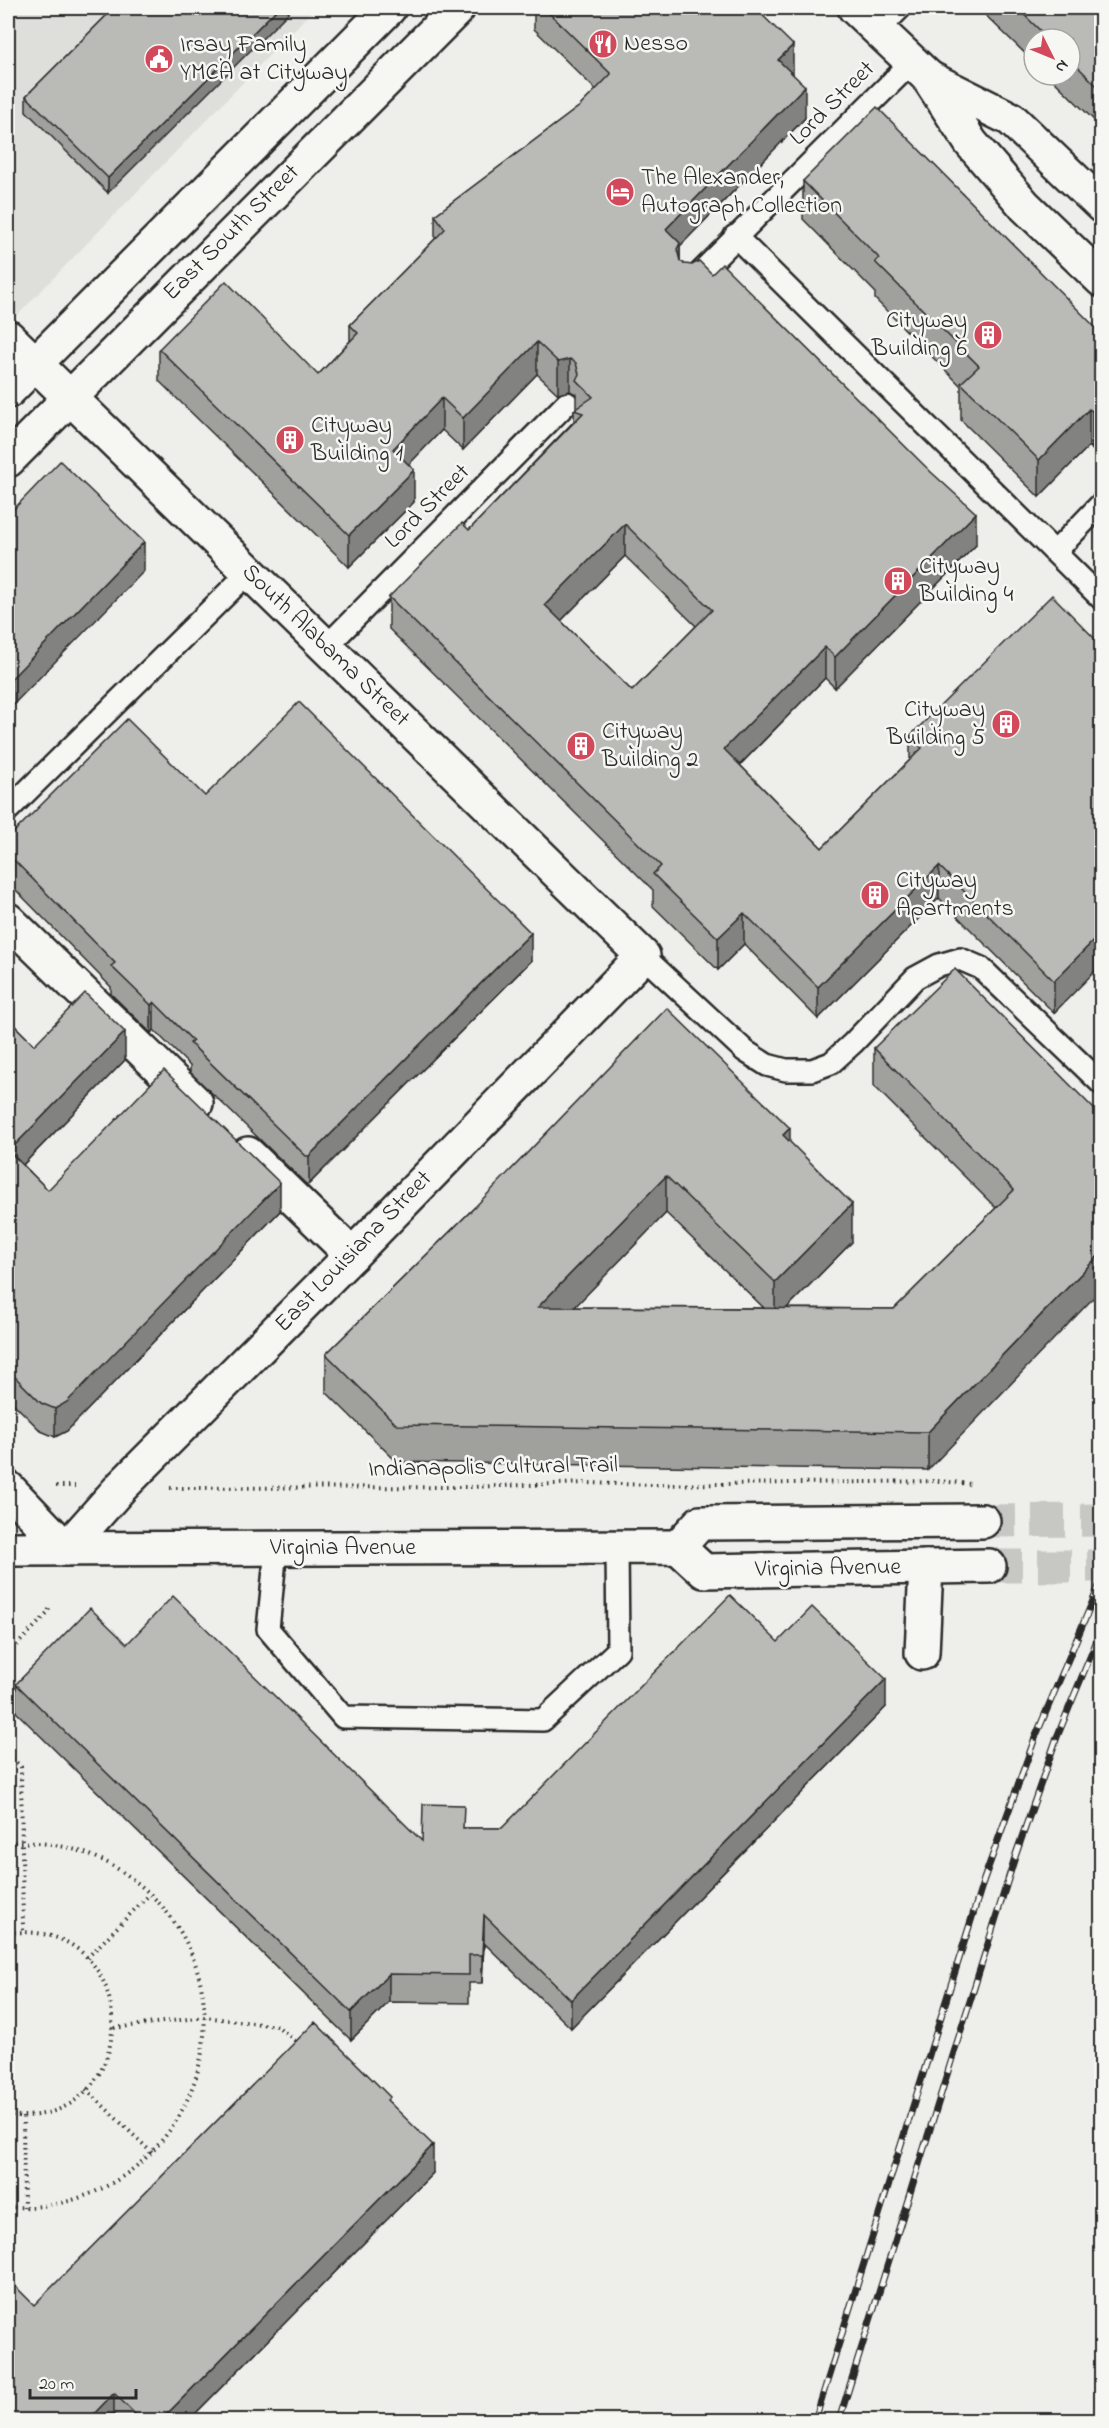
<svg xmlns="http://www.w3.org/2000/svg" width="1109" height="2428" viewBox="0 0 1109 2428" font-family="'Indie Flower',sans-serif">
  <style>
    .built { fill: #dededb }
    .lines { fill: none; stroke-linecap: round; stroke-linejoin: round }
    .secondary-tunnel { stroke: #c7c7c4; stroke-width: 33; stroke-dasharray: 33 16; stroke-linecap: butt }
    .lane-casing { stroke: #2b2b2b; stroke-width: 26 }
    .street-casing { stroke: #2b2b2b; stroke-width: 38 }
    .secondary-casing { stroke: #2b2b2b; stroke-width: 38 }
    .primary-casing { stroke: #2b2b2b; stroke-width: 38 }
    .path { stroke: #2b2b2b; stroke-width: 4; stroke-dasharray: 1.5 4.5; stroke-linecap: butt }
    .lane { stroke: #f6f6f2; stroke-width: 21 }
    .street { stroke: #f6f6f2; stroke-width: 33 }
    .secondary { stroke: #f6f6f2; stroke-width: 33 }
    .primary { stroke: #f6f6f2; stroke-width: 33 }
    .rail-casing { stroke: #2b2b2b; stroke-width: 7 }
    .rail { stroke: #f6f6f2; stroke-width: 4.5; stroke-dasharray: 14; stroke-linecap: butt }
    .wall { fill: #a0a09d; stroke: #2b2b2b; stroke-width: 1.5; fill-rule: evenodd }
    .shaded-wall { fill: #828280; stroke: #2b2b2b; stroke-width: 1.5 }
    .building { fill: #babab7; stroke: #2b2b2b; stroke-width: 1.5; fill-rule: evenodd }
    .labels { text-anchor: middle; dominant-baseline: central; stroke-width: 5; stroke-linejoin: round; paint-order: stroke }
    .poi-label { font-size: 24px; fill: #2b2b2b; stroke: #f6f6f2; text-anchor: start }
    .street-label { font-size: 24px; fill: #2b2b2b; stroke: #f6f6f2 }
  </style>
  <rect width="100%" height="100%" fill="#eeeeea"/>
  <filter id="ink" filterUnits="userSpaceOnUse"><feTurbulence type="fractalNoise" baseFrequency=".0167" numOctaves="2"/><feDisplacementMap in="SourceGraphic" scale="12" xChannelSelector="R" yChannelSelector="G"/><feConvolveMatrix kernelMatrix="1 2 1 2 8 2 1 2 1" color-interpolation-filters="sRGB"/></filter>
  <g filter="url(#ink)">
    <polygon class="built" points="8,8 315,8 8,325"/>
    <g class="lines">
      <g class="secondary-tunnel">
        <polyline points="983,1521 1102,1520"/>
        <polyline points="989,1566 1102,1566"/>
      </g>
      <g class="lane-casing">
        <g id="lane">
          <polyline points="878,30 900,8"/>
          <polyline points="735,236 1102,599"/>
          <polyline points="689,284 912,62"/>
          <polyline points="1055,552 1102,503"/>
          <polyline points="326,647 567,403"/>
          <polyline points="8,810 249,572"/>
          <polyline points="643,956 745,1051 767,1065 786,1070 812,1070 831,1063 853,1043 915,978 939,965 960,959 981,968 1102,1084"/>
          <polyline points="276,1549 268,1629 343,1717 543,1720 618,1650 617,1547"/>
        </g>
      </g>
      <g class="street-casing">
        <g id="street">
          <polyline points="8,337 643,956 352,1255 122,1486 66,1549 8,1488"/>
          <polyline points="8,920 196,1103"/>
          <polyline points="248,1154 352,1255"/>
          <polyline points="922,1653 926,1567"/>
        </g>
      </g>
      <g class="secondary-casing">
        <g id="secondary">
          <polyline points="8,391 389,8"/>
          <polyline points="8,460 458,8"/>
          <polyline points="678,1547 700,1523 983,1521"/>
          <polyline points="8,1549 678,1547 704,1571 989,1566"/>
        </g>
      </g>
      <g class="primary-casing">
        <g id="primary">
          <polyline points="855,8 928,77 971,143 1025,206 1102,280"/>
          <polyline points="929,78 1011,119 1102,206"/>
        </g>
      </g>
      <g class="path">
        <polyline points="56,1486 75,1486"/>
        <polyline points="170,1488 469,1487 586,1483 653,1485 937,1481 972,1484"/>
        <polyline points="8,1654 47,1614 49,1609"/>
        <polyline points="8,1736 8,1739"/>
        <polyline points="8,1754 21,1767 23,1931"/>
        <path d="M 8,1843 C 49,1840 89,1849 124,1873 C 279,1978 194,2217 8,2207"/>
        <path d="M 8,1933 C 149,1917 145,2132 8,2115"/>
        <polyline points="87,1958 150,1894"/>
        <polyline points="114,2028 205,2017 277,2026 298,2043"/>
        <polyline points="86,2089 152,2153"/>
        <polyline points="23,2117 24,2208"/>
      </g>
      <use href="#lane" class="lane"/>
      <use href="#street" class="street"/>
      <use href="#secondary" class="secondary"/>
      <use href="#primary" class="primary"/>
      <g class="rail-casing">
        <g id="rail">
          <polyline points="815,2420 984,1879 1035,1738 1102,1579"/>
          <polyline points="839,2420 1016,1854 1057,1737 1102,1628"/>
        </g>
      </g>
      <use href="#rail" class="rail"/>
    </g>
    <g class="wall">
      <polygon points="114,8 108,193 26,111 26,96"/>
      <path d="M 534,8 L 755,8 L 793,74 L 805,118 L 680,246 L 680,261 L 976,545 L 835,688 L 825,678 L 740,765 L 822,848 L 910,760 L 910,736 L 1101,645 L 1054,1013 L 939,898 L 818,1019 L 744,944 L 718,970 L 653,906 L 653,890 L 389,629 L 389,597 L 469,530 L 574,421 L 574,410 L 576,409 L 576,394 L 570,391 L 558,394 L 537,374 L 463,450 L 442,430 L 409,464 L 414,502 L 349,567 L 159,381 L 159,349 L 318,375 L 350,341 L 350,325 L 435,239 L 435,215 L 580,106 L 596,90 L 534,29 ZM 625,556 L 696,626 L 632,691 L 561,621 Z"/>
      <polygon points="978,8 1101,8 1101,127 1048,75 1070,75 1070,39 1034,39 1034,62"/>
      <polygon points="803,181 1101,333 1092,449 1089,446 1039,497 961,420 961,386 875,299 875,292 803,219"/>
      <polygon points="205,796 531,961 309,1184 306,1184 190,1072 190,1066 154,1030 151,1033 111,994 111,987 8,882 8,838"/>
      <polygon points="8,1019 34,1045 125,1060 23,1165 48,1190 280,1211 67,1431 55,1437 41,1431 8,1398"/>
      <path d="M 874,1048 L 1101,1116 L 928,1470 L 397,1462 L 326,1392 L 326,1354 L 475,1207 L 790,1142 L 852,1242 L 787,1308 L 894,1309 L 996,1208 L 874,1086 ZM 666,1213 L 764,1308 L 574,1307 Z"/>
      <polygon points="778,1642 886,1707 571,2028 484,1943 482,1983 469,1983 469,2003 389,2002 351,2040 16,1712 16,1684 127,1644 422,1841 464,1828 502,1828"/>
      <polygon points="390,2103 433,2173 188,2421 8,2421 34,2305"/>
    </g>
    <g class="shaded-wall">
      <polygon points="278,8 293,8 108,193 108,178"/>
      <polygon points="793,45 793,77 778,60"/>
      <polygon points="805,86 805,118 680,246 680,275 666,229"/>
      <polygon points="537,342 537,374 463,450 463,418"/>
      <polygon points="570,359 570,391 558,394 558,362"/>
      <polygon points="442,398 442,430 393,481 393,449"/>
      <polygon points="1101,402 1101,439 1092,449 1092,411"/>
      <polygon points="1089,409 1089,446 1039,497 1039,460"/>
      <polygon points="414,470 414,502 349,567 349,535"/>
      <polygon points="976,513 976,545 835,688 835,657"/>
      <polygon points="625,524 625,556 545,637 545,605"/>
      <polygon points="144,542 144,571 8,710 8,682"/>
      <polygon points="825,647 825,678 724,781 724,749"/>
      <polygon points="939,866 939,898 818,1019 818,987"/>
      <polygon points="744,913 744,944 718,970 718,938"/>
      <polygon points="531,933 531,961 309,1184 309,1156"/>
      <polygon points="1101,933 1101,965 1054,1013 1054,981"/>
      <polygon points="154,1002 154,1030 151,1033 151,1005"/>
      <polygon points="125,1032 125,1060 9,1179 9,1151"/>
      <polygon points="790,1128 790,1165 783,1135"/>
      <polygon points="666,1176 666,1213 538,1345 538,1307"/>
      <polygon points="280,1183 280,1211 67,1431 55,1437 55,1409"/>
      <polygon points="852,1204 852,1242 775,1320 775,1282"/>
      <polygon points="1101,1253 1101,1290 928,1470 928,1432"/>
      <polygon points="886,1679 886,1707 571,2028 571,2000"/>
      <polygon points="484,1915 484,1943 482,1983 482,1955"/>
      <polygon points="389,1974 389,2002 351,2040 351,2012"/>
      <polygon points="433,2145 433,2173 188,2421 160,2421"/>
      <polygon points="114,2393 114,2421 87,2421"/>
    </g>
    <g class="building">
      <polygon points="114,8 278,8 108,178 26,96"/>
      <path d="M 544,8 L 755,8 L 793,45 L 778,60 L 805,86 L 666,229 L 680,243 L 677,249 L 680,261 L 685,264 L 692,265 L 699,261 L 712,274 L 722,264 L 931,472 L 976,513 L 835,657 L 825,647 L 724,749 L 822,848 L 922,748 L 910,736 L 1052,595 L 1101,645 L 1101,933 L 1054,981 L 939,866 L 818,987 L 744,913 L 718,938 L 653,874 L 661,866 L 389,597 L 462,523 L 469,530 L 583,413 L 574,410 L 593,397 L 576,380 L 579,374 L 576,363 L 570,359 L 558,362 L 537,342 L 463,418 L 442,398 L 393,449 L 414,470 L 349,535 L 159,349 L 226,281 L 318,375 L 358,333 L 350,325 L 445,229 L 435,215 L 580,106 L 611,74 ZM 625,524 L 712,610 L 632,691 L 545,605 Z"/>
      <polygon points="1017,8 1101,8 1101,90 1070,59 1070,39 1049,39"/>
      <polygon points="877,107 1101,333 1101,402 1092,411 1089,409 1039,460 961,383 979,366 875,262 879,258 803,181"/>
      <polygon points="60,461 144,542 8,682 8,515"/>
      <polygon points="299,702 531,933 309,1156 306,1156 190,1043 193,1041 154,1002 151,1005 111,966 115,963 8,854 8,838 127,719 205,796"/>
      <polygon points="955,969 1101,1116 1101,1253 928,1432 397,1425 326,1354 475,1207 667,1008 790,1128 783,1135 852,1204 775,1282 666,1176 538,1307 894,1309 1014,1190 874,1048"/>
      <polygon points="85,993 125,1032 9,1151 48,1190 164,1070 280,1183 67,1402 55,1409 41,1403 8,1370 8,1019 34,1045"/>
      <polygon points="730,1595 778,1642 812,1607 886,1679 571,2000 484,1915 482,1955 469,1955 469,1975 389,1974 351,2012 16,1684 90,1608 127,1644 173,1596 422,1841 423,1804 464,1805 463,1828 502,1828"/>
      <polygon points="315,2022 390,2097 387,2100 433,2145 160,2421 142,2421 114,2393 87,2421 8,2421 8,2279 34,2305"/>
    </g>
  </g>
  <defs>
    <g id="restaurant-disc" transform="scale(1.5)"><circle r="9.5" fill="#d1495b" stroke="#f6f6f2"/><path d="M-5-6h1v4h1v-4h1v4h1v-4h1v5L-1.5 .5V6h-2V.5L-5-1ZM5-6V6H3V1.5H1.5Q1.5-4 5-6Z" fill="#fff"/></g>
    <g id="civic-disc" transform="scale(1.5)"><circle r="9.5" fill="#d1495b" stroke="#f6f6f2"/><path d="M-.6-6.5H3V-4.5H.6V-3L4-1V1h2V6H-6V1h2V-1L-.6-3ZM-1.2 2.5V6h2.4V2.5Z" fill="#fff"/></g>
    <g id="hotel-disc" transform="scale(1.5)"><circle r="9.5" fill="#d1495b" stroke="#f6f6f2"/><path d="M-6-4.5h1.5V1H6V5H4.5V3h-9V5H-6ZM-4 0a1.8 1.8 0 1 1 3.6 0ZM.5 0V-2.5h3Q6-2.5 6 0Z" fill="#fff"/></g>
    <g id="building-disc" transform="scale(1.5)"><circle r="9.5" fill="#d1495b" stroke="#f6f6f2"/><path d="M-4-6H4V6H1V3H-1V6H-4ZM-2.5-4.3h1.7v1.8h-1.7ZM.8-4.3h1.7v1.8H.8ZM-2.5-1h1.7V.8h-1.7ZM.8-1h1.7V.8H.8Z" fill="#fff"/></g>
  </defs>
  <g fill-rule="evenodd">
    <use href="#restaurant-disc" x="603" y="44"/>
    <use href="#civic-disc" x="159" y="59"/>
    <use href="#hotel-disc" x="620" y="192"/>
    <use href="#building-disc" x="988" y="335"/>
    <use href="#building-disc" x="290" y="440"/>
    <use href="#building-disc" x="898" y="581"/>
    <use href="#building-disc" x="1006" y="724"/>
    <use href="#building-disc" x="581" y="746"/>
    <use href="#building-disc" x="875" y="895"/>
  </g>
  <g class="labels">
    <g class="poi-label">
      <text x="624" y="44">Nesso</text>
      <text x="180" y="45">Irsay Family<tspan x="180" dy="28">YMCA at Cityway</tspan></text>
      <text x="641" y="178">The Alexander,<tspan x="641" dy="28">Autograph Collection</tspan></text>
      <text x="967" y="321" text-anchor="end">Cityway<tspan x="967" dy="28">Building 6</tspan></text>
      <text x="311" y="426">Cityway<tspan x="311" dy="28">Building 1</tspan></text>
      <text x="919" y="567">Cityway<tspan x="919" dy="28">Building 4</tspan></text>
      <text x="985" y="710" text-anchor="end">Cityway<tspan x="985" dy="28">Building 5</tspan></text>
      <text x="602" y="732">Cityway<tspan x="602" dy="28">Building 2</tspan></text>
      <text x="896" y="881">Cityway<tspan x="896" dy="28">Apartments</tspan></text>
    </g>
    <g class="street-label">
      <text transform="translate(833 104) rotate(-45)">Lord Street</text>
      <text transform="translate(232 233) rotate(-45)">East South Street</text>
      <text transform="translate(428 507) rotate(-45)">Lord Street</text>
      <text transform="translate(325 646) rotate(44)">South Alabama Street</text>
      <text transform="translate(354 1252) rotate(-46)">East Louisiana Street</text>
      <text transform="translate(493 1468) rotate(-1)">Indianapolis Cultural Trail</text>
      <text x="343" y="1548">Virginia Avenue</text>
      <text transform="translate(828 1569) rotate(-1)">Virginia Avenue</text>
    </g>
  </g>
  <rect width="1109" height="2428" fill="none" stroke="#f6f6f2" stroke-width="30"/>
  <rect x="15" y="15" width="1079" height="2398" fill="none" stroke="#2b2b2b" stroke-width="2" filter="url(#ink)"/>
  <g transform="translate(1052 57) rotate(133)"><circle r="28" fill="#f6f6f2" stroke="#a5a5a2" stroke-width="1.5"/>
  <path d="M0-4.5L10 22L0 15L-10 22Z" fill="#d1495b"/>
  <text y="-9" font-size="16" font-weight="bold" text-anchor="middle" fill="#2b2b2b">N</text>
  </g>
  <path d="M30 2389v9h106v-9" fill="none" stroke="#2b2b2b" stroke-width="3"/>
  <text x="39" y="2389" font-size="18" fill="#2b2b2b" stroke="#f6f6f2" stroke-width="4.5" paint-order="stroke">20 m</text>
</svg>
